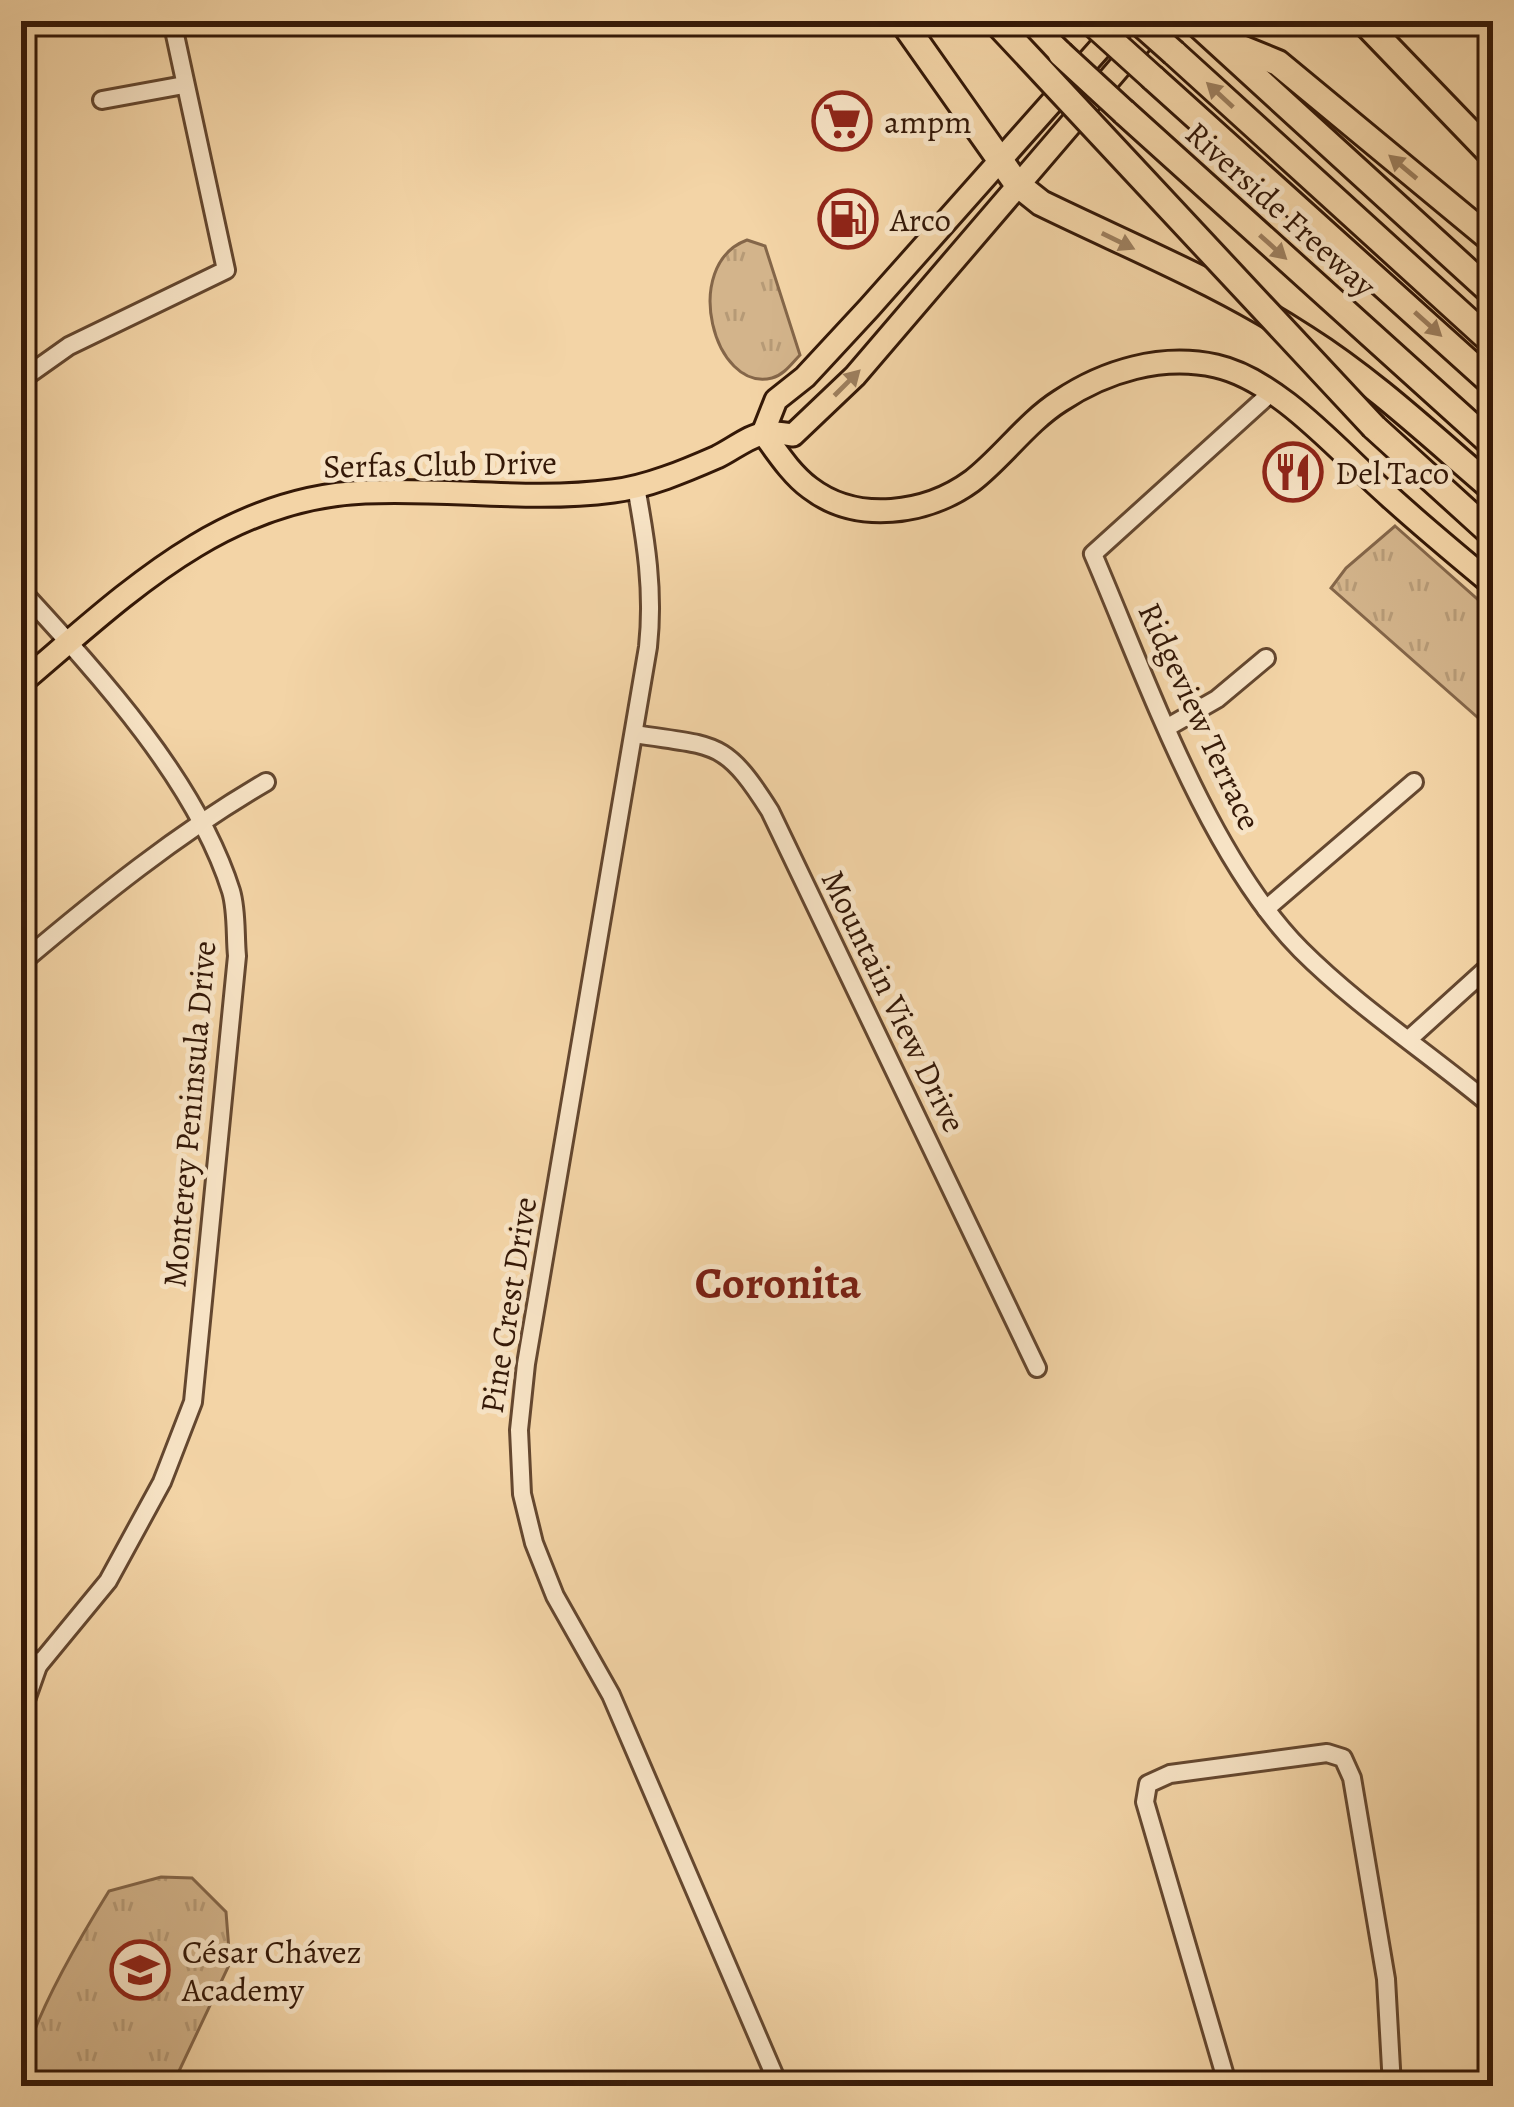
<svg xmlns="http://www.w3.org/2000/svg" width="1514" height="2107" viewBox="0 0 1514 2107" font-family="Alegreya,serif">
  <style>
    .grass { fill: url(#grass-tufts); stroke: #846649; stroke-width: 3 }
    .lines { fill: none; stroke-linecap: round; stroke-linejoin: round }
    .minor-casing { stroke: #64472f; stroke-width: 22 }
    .major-casing { stroke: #341807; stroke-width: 27 }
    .highway-casing { stroke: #341807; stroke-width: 30 }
    .minor { stroke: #f7e3c5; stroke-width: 16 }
    .major { stroke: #f3d4a6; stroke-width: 21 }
    .highway { stroke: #f3d4a6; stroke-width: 24 }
    .highway-bridge-casing { stroke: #341807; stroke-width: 30; stroke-linecap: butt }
    .highway-bridge { stroke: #f3d4a6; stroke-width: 24 }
    .oneway { fill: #9d7f5e }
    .labels { text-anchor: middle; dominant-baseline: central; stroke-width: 10; stroke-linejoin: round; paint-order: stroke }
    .poi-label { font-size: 33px; fill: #341807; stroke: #f7e3c5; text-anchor: start }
    .street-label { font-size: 33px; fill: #341807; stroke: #f7e3c5 }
    .district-label { font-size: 45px; font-weight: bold; fill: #7a1f14; stroke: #f7e3c5 }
  </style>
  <defs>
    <pattern id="grass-tufts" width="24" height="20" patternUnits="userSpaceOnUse" patternTransform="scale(3)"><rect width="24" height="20" fill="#d3b48b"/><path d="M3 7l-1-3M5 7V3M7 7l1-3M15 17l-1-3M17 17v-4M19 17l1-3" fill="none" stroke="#b69a76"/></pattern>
  </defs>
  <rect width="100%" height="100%" fill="#f3d4a6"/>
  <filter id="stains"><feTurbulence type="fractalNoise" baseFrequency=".00167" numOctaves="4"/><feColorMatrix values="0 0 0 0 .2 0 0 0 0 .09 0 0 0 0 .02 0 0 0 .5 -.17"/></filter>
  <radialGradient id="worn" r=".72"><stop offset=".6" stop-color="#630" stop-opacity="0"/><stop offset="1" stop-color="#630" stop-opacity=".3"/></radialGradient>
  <g class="grass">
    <path d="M 747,240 L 765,246 L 800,355 C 792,363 784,375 772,378 C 714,393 680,265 747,240 Z"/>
    <polygon points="1395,526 1493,613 1493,731 1331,588 1346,568"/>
    <path d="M 161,1877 L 192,1878 L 226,1912 L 230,1963 L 172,2086 L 21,2086 C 21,2035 81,1936 109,1891 Z"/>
  </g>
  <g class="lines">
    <g class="minor-casing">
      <g id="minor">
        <polyline points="102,100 184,85"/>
        <polyline points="21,380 69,346 226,270 172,21"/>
        <path d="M 1272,392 L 1093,554 C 1146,677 1207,855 1301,950 C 1359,1008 1430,1054 1493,1107"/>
        <path d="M 636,487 C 646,541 654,591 648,647 L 526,1364 L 519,1430 L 522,1494 L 534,1543 L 555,1596 L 611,1695 L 779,2086"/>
        <path d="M 21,590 C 99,675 196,780 231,891 C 237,911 235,935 237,956 L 193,1402 L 162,1482 L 108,1581 L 38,1666 L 21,1714"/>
        <polyline points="1168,727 1217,699 1266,658"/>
        <path d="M 635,734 C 715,747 724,738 770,811 L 1037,1368"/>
        <polyline points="1266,909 1414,782"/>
        <path d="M 21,963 C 99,897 177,834 266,782"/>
        <polyline points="1409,1039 1493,963"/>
        <polyline points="21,1647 38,1666"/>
        <polyline points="1228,2086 1145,1802 1148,1784 1170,1774 1327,1753 1343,1758 1352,1778 1386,1979 1392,2086"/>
      </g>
    </g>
    <g class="major-casing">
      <g id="major">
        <path d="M 763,433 C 777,452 791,474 810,488 C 857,524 927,514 972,481 C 1003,457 1027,422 1060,401 C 1105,371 1161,354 1216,366 C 1279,380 1341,454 1389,496 C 1423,527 1458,556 1493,585"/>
        <polyline points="763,433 776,400 805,377 869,308 1124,21"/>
        <path d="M 21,683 C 124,596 221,498 365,492 C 448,488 530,502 613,491 C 647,487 685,471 717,457 C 732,450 750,435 766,433 C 774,432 785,434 793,435 L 855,376 L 1159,21"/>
      </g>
    </g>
    <g class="highway-casing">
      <g id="highway">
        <path d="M 902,21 L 1017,184 L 1041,203 C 1129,246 1223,284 1305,338 C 1373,381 1432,437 1493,489"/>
        <polyline points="1027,21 1061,54"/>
        <polyline points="1194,21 1493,294"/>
        <polyline points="1363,21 1493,156"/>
        <polyline points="1229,43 1278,63 1493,241"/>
        <polyline points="1174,53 1493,343"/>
        <polyline points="1153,78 1493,384"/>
        <polyline points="1124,112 1493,445"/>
        <polyline points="1374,427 1493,535"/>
      </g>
    </g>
    <use href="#minor" class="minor"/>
    <use href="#major" class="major"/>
    <use href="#highway" class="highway"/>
    <g class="highway-bridge-casing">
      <g id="highway-bridge">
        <polyline points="995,21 1374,427"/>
        <polyline points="1090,21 1153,78"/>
        <polyline points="1138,21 1174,53"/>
        <polyline points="1061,54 1124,112"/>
      </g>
    </g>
    <use href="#highway-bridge" class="highway-bridge"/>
  </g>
  <defs><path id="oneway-solid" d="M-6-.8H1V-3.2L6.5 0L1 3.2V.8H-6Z" transform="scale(3)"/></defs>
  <g class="oneway">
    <use href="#oneway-solid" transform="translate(1220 95) rotate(-137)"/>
    <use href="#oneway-solid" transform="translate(1403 167) rotate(-140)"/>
    <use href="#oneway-solid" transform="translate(1118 241) rotate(26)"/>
    <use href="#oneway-solid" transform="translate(1273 247) rotate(42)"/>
    <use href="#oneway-solid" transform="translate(1428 324) rotate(42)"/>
    <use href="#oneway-solid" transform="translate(847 383) rotate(-45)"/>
  </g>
  <defs>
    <g id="supermarket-ring" transform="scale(3)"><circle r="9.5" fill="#f7e3c5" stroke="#8f2418" stroke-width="1.5"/><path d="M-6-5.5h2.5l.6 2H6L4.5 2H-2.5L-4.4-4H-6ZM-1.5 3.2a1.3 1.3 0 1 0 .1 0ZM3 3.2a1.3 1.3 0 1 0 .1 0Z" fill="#8f2418"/></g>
    <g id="fuel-ring" transform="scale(3)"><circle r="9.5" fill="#f7e3c5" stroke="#8f2418" stroke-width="1.5"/><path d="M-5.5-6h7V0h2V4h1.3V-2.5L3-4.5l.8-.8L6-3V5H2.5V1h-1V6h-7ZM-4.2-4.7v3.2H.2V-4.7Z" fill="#8f2418"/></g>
    <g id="restaurant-ring" transform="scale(3)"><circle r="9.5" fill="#f7e3c5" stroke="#8f2418" stroke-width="1.5"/><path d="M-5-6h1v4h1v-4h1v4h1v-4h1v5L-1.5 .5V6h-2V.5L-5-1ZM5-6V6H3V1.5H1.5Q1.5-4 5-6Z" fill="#8f2418"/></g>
    <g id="school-ring" transform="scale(3)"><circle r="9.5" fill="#f7e3c5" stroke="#8f2418" stroke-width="1.5"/><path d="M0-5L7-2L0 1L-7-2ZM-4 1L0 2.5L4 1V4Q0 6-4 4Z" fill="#8f2418"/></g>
  </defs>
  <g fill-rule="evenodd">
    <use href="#supermarket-ring" x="842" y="121"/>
    <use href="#fuel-ring" x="848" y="219"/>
    <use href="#restaurant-ring" x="1293" y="472"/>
    <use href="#school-ring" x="140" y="1970"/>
  </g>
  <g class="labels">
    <g class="poi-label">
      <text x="884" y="121">ampm</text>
      <text x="890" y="219">Arco</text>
      <text x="1335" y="472">Del Taco</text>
      <text x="182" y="1951">César Chávez<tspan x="182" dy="38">Academy</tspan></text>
    </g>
    <g class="street-label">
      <text transform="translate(1281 209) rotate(42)">Riverside Freeway</text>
      <text transform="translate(440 464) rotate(-1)">Serfas Club Drive</text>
      <text transform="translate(1200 716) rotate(65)">Ridgeview Terrace</text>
      <text transform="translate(894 1001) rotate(64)">Mountain View Drive</text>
      <text transform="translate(189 1114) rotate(-85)">Monterey Peninsula Drive</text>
      <text transform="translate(508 1305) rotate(-81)">Pine Crest Drive</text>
    </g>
    <g class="district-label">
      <text x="778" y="1283">Coronita</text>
    </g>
  </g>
  <rect width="1514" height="2107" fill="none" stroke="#f3d4a6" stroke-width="72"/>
  <rect x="24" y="24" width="1466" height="2059" fill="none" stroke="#341807" stroke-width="6"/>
  <rect x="36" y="36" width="1442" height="2035" fill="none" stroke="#341807" stroke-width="3"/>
  <rect width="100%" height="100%" filter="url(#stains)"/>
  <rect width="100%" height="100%" fill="url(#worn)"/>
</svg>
